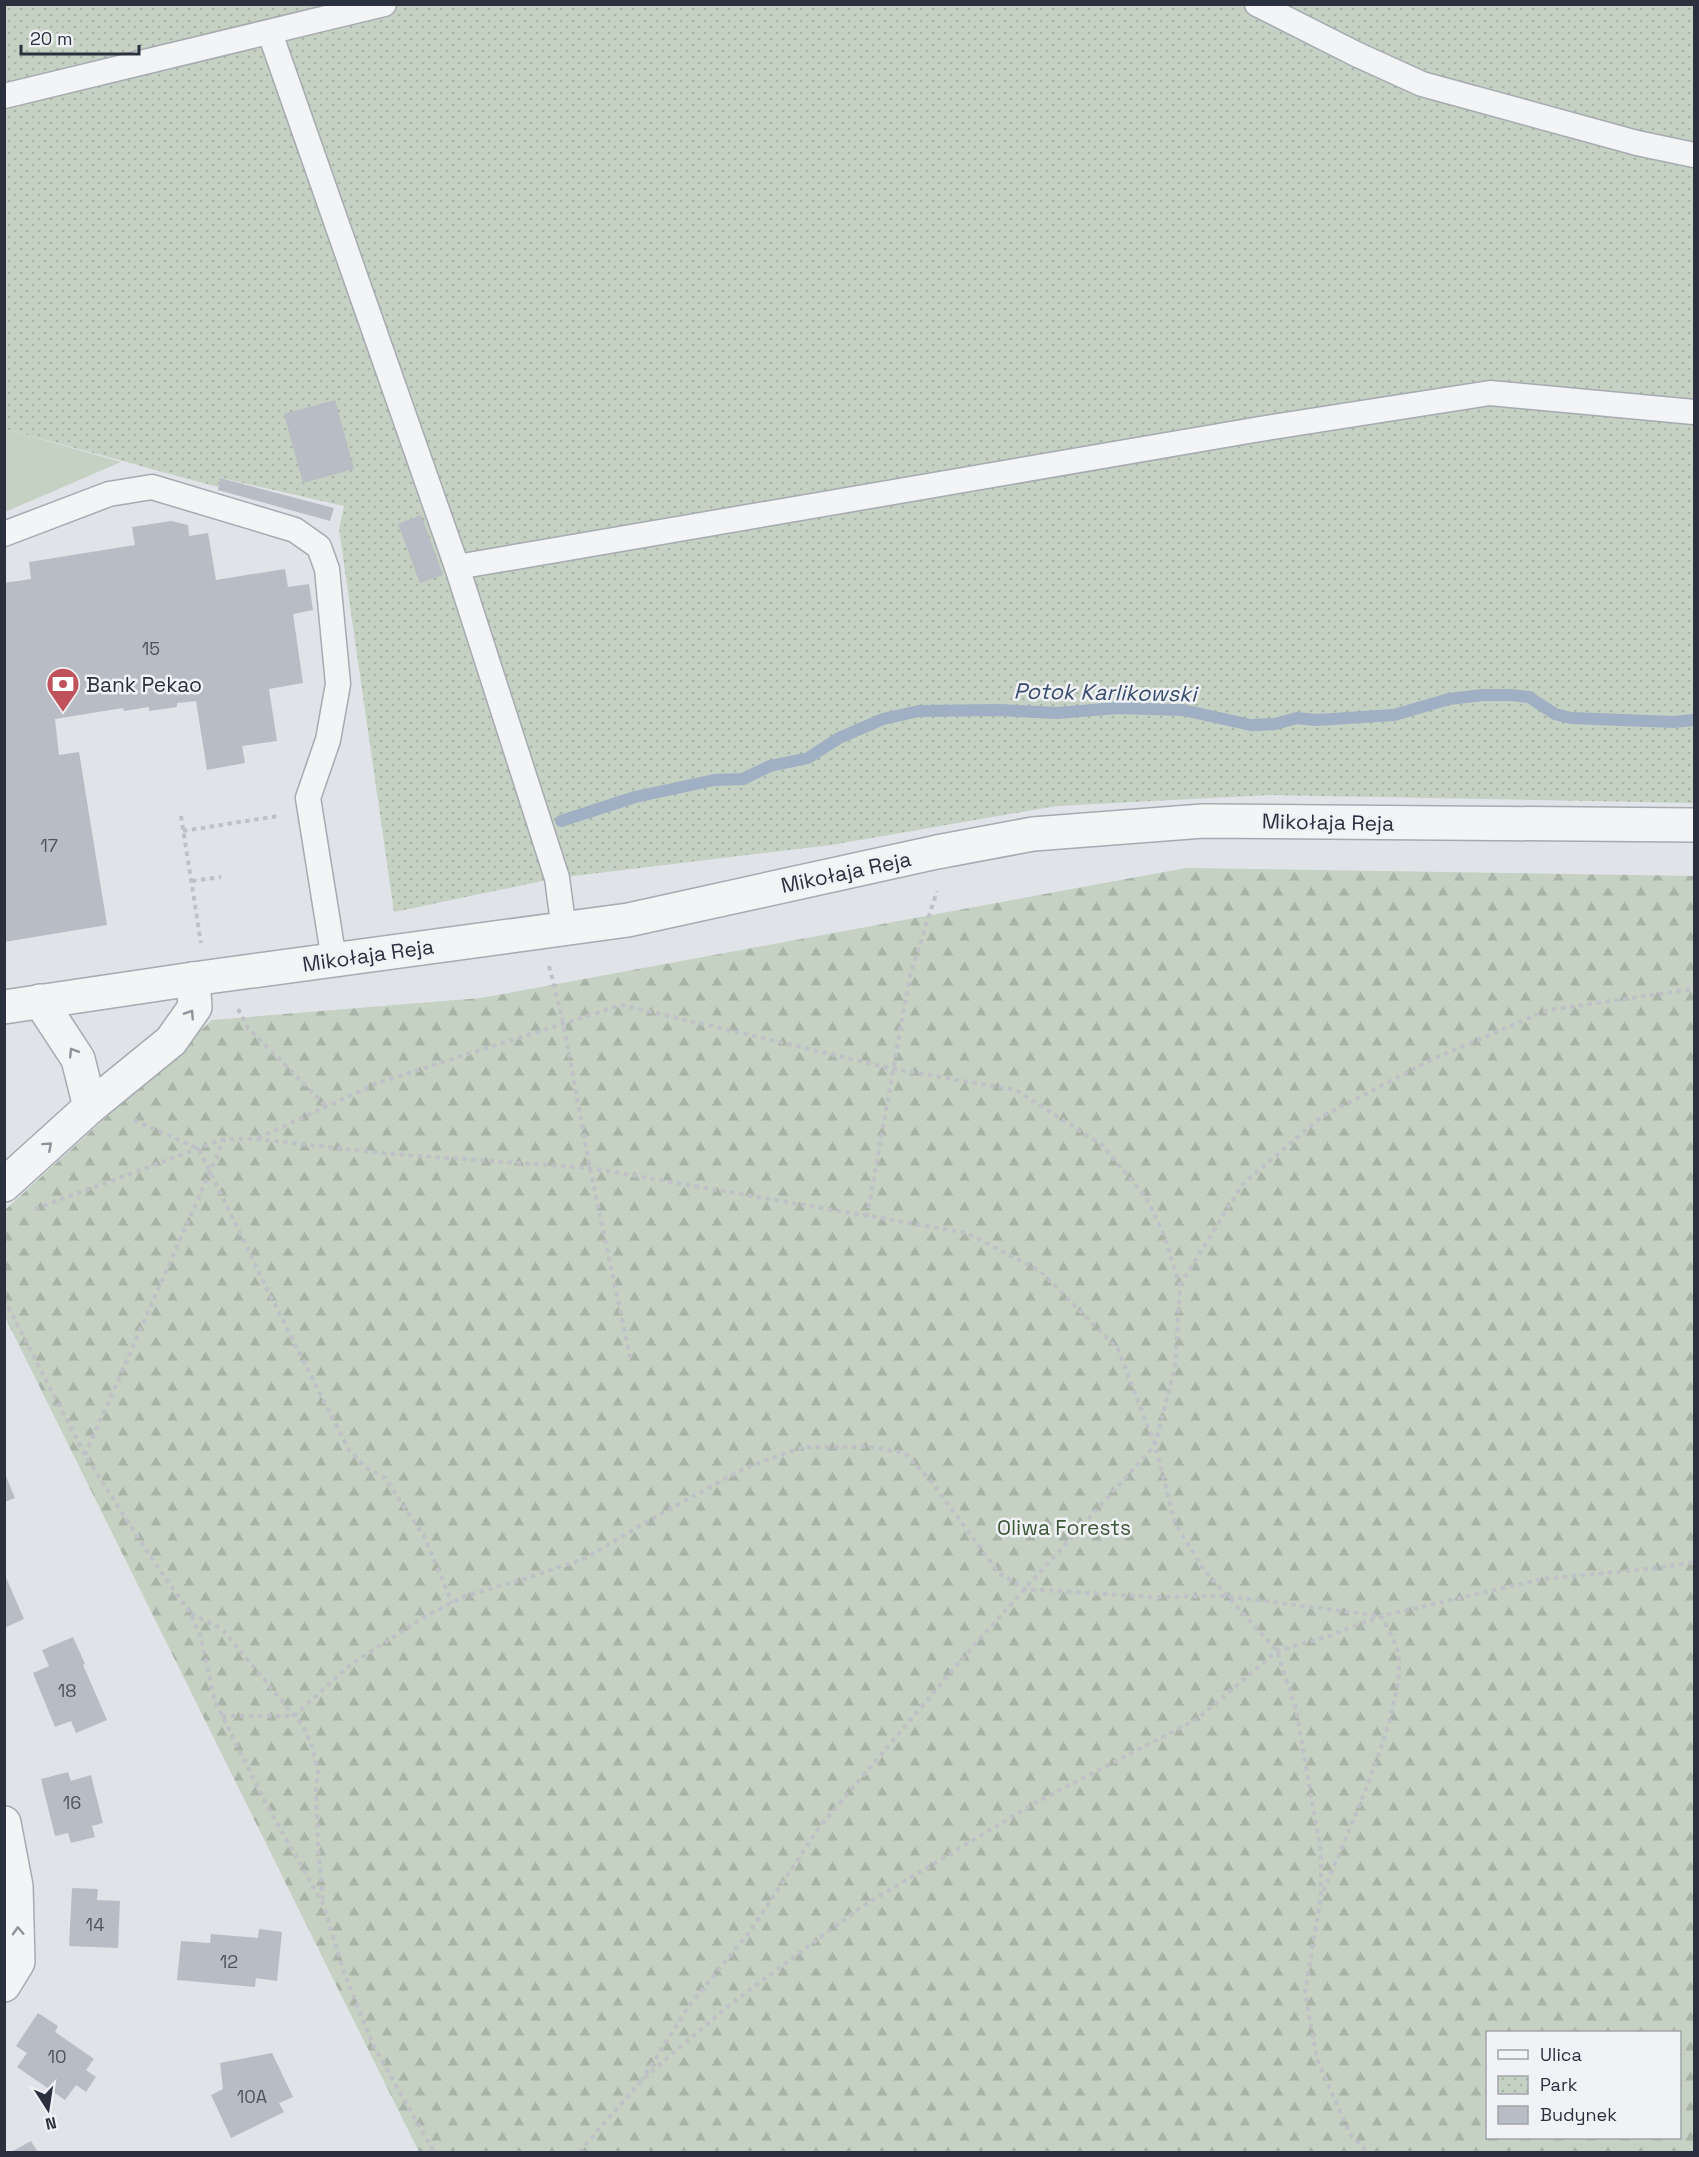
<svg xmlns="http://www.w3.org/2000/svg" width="1699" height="2157" viewBox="0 0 1699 2157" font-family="'Space Grotesk',sans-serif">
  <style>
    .grass { fill: #c5d1c2 }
    .forest { fill: url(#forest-firs); fill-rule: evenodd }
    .park { fill: url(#park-dots) }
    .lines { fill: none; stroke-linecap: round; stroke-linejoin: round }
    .stream { stroke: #9fafc4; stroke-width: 12 }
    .building { fill: #b8bcc4 }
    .service-casing { stroke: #a6aab1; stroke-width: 27 }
    .minor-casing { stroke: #a6aab1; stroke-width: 36 }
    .path { stroke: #bfc1c6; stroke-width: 4; stroke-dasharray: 4.5 4.5; stroke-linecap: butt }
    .service { stroke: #f3f4f6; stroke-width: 24 }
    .minor { stroke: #f3f4f6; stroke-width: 33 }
    .oneway { stroke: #8e929a }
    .labels { text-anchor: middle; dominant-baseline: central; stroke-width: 5; stroke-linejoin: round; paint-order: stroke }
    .number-label { font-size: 18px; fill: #4e535f }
    .poi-label { font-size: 21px; fill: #2a303d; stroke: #f0f2f5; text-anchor: start }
    .street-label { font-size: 21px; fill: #2a303d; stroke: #f0f2f5 }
    .park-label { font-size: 21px; fill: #3d5839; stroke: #f0f2f5 }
    .water-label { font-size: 22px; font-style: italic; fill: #394d6d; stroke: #f0f2f5 }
  </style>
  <defs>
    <pattern id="forest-firs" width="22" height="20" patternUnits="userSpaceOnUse" patternTransform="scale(1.5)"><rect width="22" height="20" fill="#c5d1c2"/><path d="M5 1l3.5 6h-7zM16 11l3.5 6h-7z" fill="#a9b4a8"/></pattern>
    <pattern id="park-dots" width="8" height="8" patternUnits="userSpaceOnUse" patternTransform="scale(1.5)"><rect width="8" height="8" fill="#c5d1c2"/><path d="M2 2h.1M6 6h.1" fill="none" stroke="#a9b4a8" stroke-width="1.8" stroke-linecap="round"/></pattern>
  </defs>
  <rect width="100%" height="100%" fill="#e0e3e8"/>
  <polygon class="grass" points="5,429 121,462 5,512"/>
  <path class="forest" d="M 1186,868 L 1694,876 L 1694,2152 L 419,2152 L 5,1317 L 5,1210 L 212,1020 L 481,998 ZM 1488,2032 L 1680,2032 L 1680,2138 L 1488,2138 Z"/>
  <polygon class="park" points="4,5 1694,5 1694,803 1270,795 1056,806 831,845 557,878 394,912 339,529 344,506 221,478 218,487 5,429"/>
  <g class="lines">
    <polyline class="stream" points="561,821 635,797 668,790 714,780 743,779 770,766 808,758 839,738 883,719 919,711 999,710 1057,713 1117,708 1183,710 1251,725 1275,724 1297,718 1316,720 1394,715 1449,699 1483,695 1511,695 1529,697 1555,714 1571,718 1673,722 1694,720"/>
  </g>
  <g class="building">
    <polygon points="335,400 354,469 303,483 284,414"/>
    <polygon points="220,478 334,508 330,521 218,490"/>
    <polygon points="421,515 443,575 420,583 398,524"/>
    <polygon points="171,521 188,525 189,536 208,533 216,580 285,569 288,587 309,584 313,610 293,614 303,683 269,689 277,741 242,746 245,763 207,770 196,701 177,703 177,707 149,711 149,707 124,711 123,708 55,719 59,755 79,752 107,925 4,942 4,583 31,579 29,562 135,545 132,527"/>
    <polygon points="5,1474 15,1498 5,1502"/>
    <polygon points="4,1573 24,1619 4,1628"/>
    <polygon points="73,1637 85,1664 83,1665 107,1720 76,1733 71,1721 55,1727 33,1673 49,1666 42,1650"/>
    <polygon points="68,1772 71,1781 91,1775 103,1823 92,1826 95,1837 71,1843 68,1833 55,1836 41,1779"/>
    <polygon points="72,1888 98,1889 97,1900 120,1901 118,1948 69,1946"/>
    <polygon points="259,1929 282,1932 277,1981 256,1978 255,1987 177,1980 181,1941 210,1943 211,1934 258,1938"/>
    <polygon points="38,2013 58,2026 55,2032 94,2059 86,2070 96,2077 86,2092 76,2085 65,2100 17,2067 27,2053 16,2046"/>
    <polygon points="272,2053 293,2097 279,2103 284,2112 231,2138 211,2095 223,2089 220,2063"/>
    <polygon points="31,2141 38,2152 11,2152"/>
  </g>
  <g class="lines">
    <g class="service-casing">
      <g id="service">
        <polyline points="1257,4 1356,54 1422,84 1637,143 1694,155"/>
        <polyline points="270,33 457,567 557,878 564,930"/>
        <polyline points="4,96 384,4"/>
        <polyline points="4,534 109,494 152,487 295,530 319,547 327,569 338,684 328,740 308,798 334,960"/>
        <polyline points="457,567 1260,429 1490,393 1694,412"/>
      </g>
    </g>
    <g class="minor-casing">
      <g id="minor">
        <polyline points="40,1001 78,1059 90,1107"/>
        <polyline points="4,1007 193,979 628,920 937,852 1033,834 1203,821 1694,825"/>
        <polyline points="4,1185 90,1107 171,1041 195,1007 193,979"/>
        <polyline points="4,1823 16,1886 18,1962 4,1985"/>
      </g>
    </g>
    <g class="path">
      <polyline points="181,816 201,943"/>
      <polyline points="183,831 278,816"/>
      <polyline points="192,881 221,877"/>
      <polyline points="549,966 563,1022 590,1168 631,1362"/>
      <polyline points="238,1009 248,1028 326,1106"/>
      <polyline points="134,1120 199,1149 271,1297 349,1450 365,1467 385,1478 425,1538 452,1603"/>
      <polyline points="258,1138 380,1082 622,1005 894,1069 1016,1090 1102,1145 1145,1196 1162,1230 1180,1286 1175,1367 1155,1445 967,1653 818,1829 751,1930 688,2007 642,2080"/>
      <polyline points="35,1209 224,1139 256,1139 392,1154 590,1168 967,1233 1040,1271 1118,1349 1155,1445 1175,1523 1204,1570 1277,1651 1296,1709 1321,1853 1321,1896 1305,1993 1317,2059 1350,2134 1368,2152"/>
      <polyline points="867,1217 910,975 937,891"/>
      <polyline points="1180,1285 1242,1185 1321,1117 1433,1059 1548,1010 1694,989"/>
      <polyline points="4,1299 85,1455 150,1556 190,1613 200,1635 215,1701 266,1804 323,1904 343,1970 373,2045 434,2152"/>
      <polyline points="85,1455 224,1140"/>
      <polyline points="191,1614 222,1629 303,1726 312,1746 318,1771 316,1788 318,1847 323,1902"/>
      <path d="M 222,1716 L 294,1716 L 350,1665 L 426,1616 L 465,1596 L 524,1579 L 586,1558 L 646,1522 L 743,1469 L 803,1447 L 870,1447 L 905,1453 L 930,1480 L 999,1573 L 1025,1589 L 1153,1597 L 1226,1596 L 1381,1616 C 1386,1626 1394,1638 1397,1649 C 1412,1696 1343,1843 1323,1892"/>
      <polyline points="579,2152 642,2080 728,2006 861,1907 1037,1802 1197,1719 1277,1651 1329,1636 1381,1616 1542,1579 1658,1568 1694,1562"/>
    </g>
    <use href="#service" class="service"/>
    <use href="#minor" class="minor"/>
  </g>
  <defs><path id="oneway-chevron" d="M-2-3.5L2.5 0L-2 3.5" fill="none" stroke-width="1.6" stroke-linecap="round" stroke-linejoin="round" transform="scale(1.5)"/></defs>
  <g class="oneway">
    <use href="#oneway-chevron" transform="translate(190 1014) rotate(-57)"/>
    <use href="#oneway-chevron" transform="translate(73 1052) rotate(-122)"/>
    <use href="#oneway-chevron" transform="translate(48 1146) rotate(-42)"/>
    <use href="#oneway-chevron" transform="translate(18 1931) rotate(-92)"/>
  </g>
  <defs>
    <g id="bank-pin" transform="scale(1.725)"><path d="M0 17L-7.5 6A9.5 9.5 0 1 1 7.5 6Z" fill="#c0525c" stroke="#f0f2f5"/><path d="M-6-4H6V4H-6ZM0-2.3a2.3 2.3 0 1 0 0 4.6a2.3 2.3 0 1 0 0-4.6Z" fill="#fff"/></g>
  </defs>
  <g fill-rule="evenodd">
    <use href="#bank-pin" x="63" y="684"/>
  </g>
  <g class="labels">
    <g class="number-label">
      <text x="151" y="648">15</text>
      <text x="49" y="845">17</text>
      <text x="67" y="1690">18</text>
      <text x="72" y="1802">16</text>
      <text x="95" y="1924">14</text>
      <text x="229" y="1961">12</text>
      <text x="57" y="2056">10</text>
      <text x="252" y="2096">10A</text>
    </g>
    <g class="poi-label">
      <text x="86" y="684">Bank Pekao</text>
    </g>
    <g class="street-label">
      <text transform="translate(1328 822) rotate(1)">Mikołaja Reja</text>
      <text transform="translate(846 872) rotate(-12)">Mikołaja Reja</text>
      <text transform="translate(368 955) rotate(-8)">Mikołaja Reja</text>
    </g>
    <g class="park-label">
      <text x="1064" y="1527">Oliwa Forests</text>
    </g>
    <g class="water-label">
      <text transform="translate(1105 692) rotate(1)">Potok Karlikowski</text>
    </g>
  </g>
  <rect width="1699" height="2157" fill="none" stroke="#2a303d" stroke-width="12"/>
  <rect x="1486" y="2031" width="195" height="108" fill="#f0f2f5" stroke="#a1a4ab" stroke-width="1.5"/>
  <rect x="1498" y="2050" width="30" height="9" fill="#f3f4f6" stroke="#a1a4ab" stroke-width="1.5"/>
  <text x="1540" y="2061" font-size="18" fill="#2a303d">Ulica</text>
  <rect x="1498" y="2076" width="30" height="18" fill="url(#park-dots)" stroke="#a1a4ab" stroke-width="1.5"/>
  <text x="1540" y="2091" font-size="18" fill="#2a303d">Park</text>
  <rect x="1498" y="2106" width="30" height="18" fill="#b8bcc4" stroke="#a1a4ab" stroke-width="1.5"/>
  <text x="1540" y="2121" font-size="18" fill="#2a303d">Budynek</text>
  <g transform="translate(48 2109) rotate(168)" stroke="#f0f2f5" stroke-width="4.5" paint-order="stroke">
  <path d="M0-4.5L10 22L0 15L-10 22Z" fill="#2a303d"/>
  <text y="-9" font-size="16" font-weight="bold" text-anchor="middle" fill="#2a303d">N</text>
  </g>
  <path d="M21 45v9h118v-9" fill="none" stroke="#2a303d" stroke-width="3"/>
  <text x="30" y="45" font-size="18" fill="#2a303d" stroke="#f0f2f5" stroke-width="4.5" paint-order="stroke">20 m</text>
</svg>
